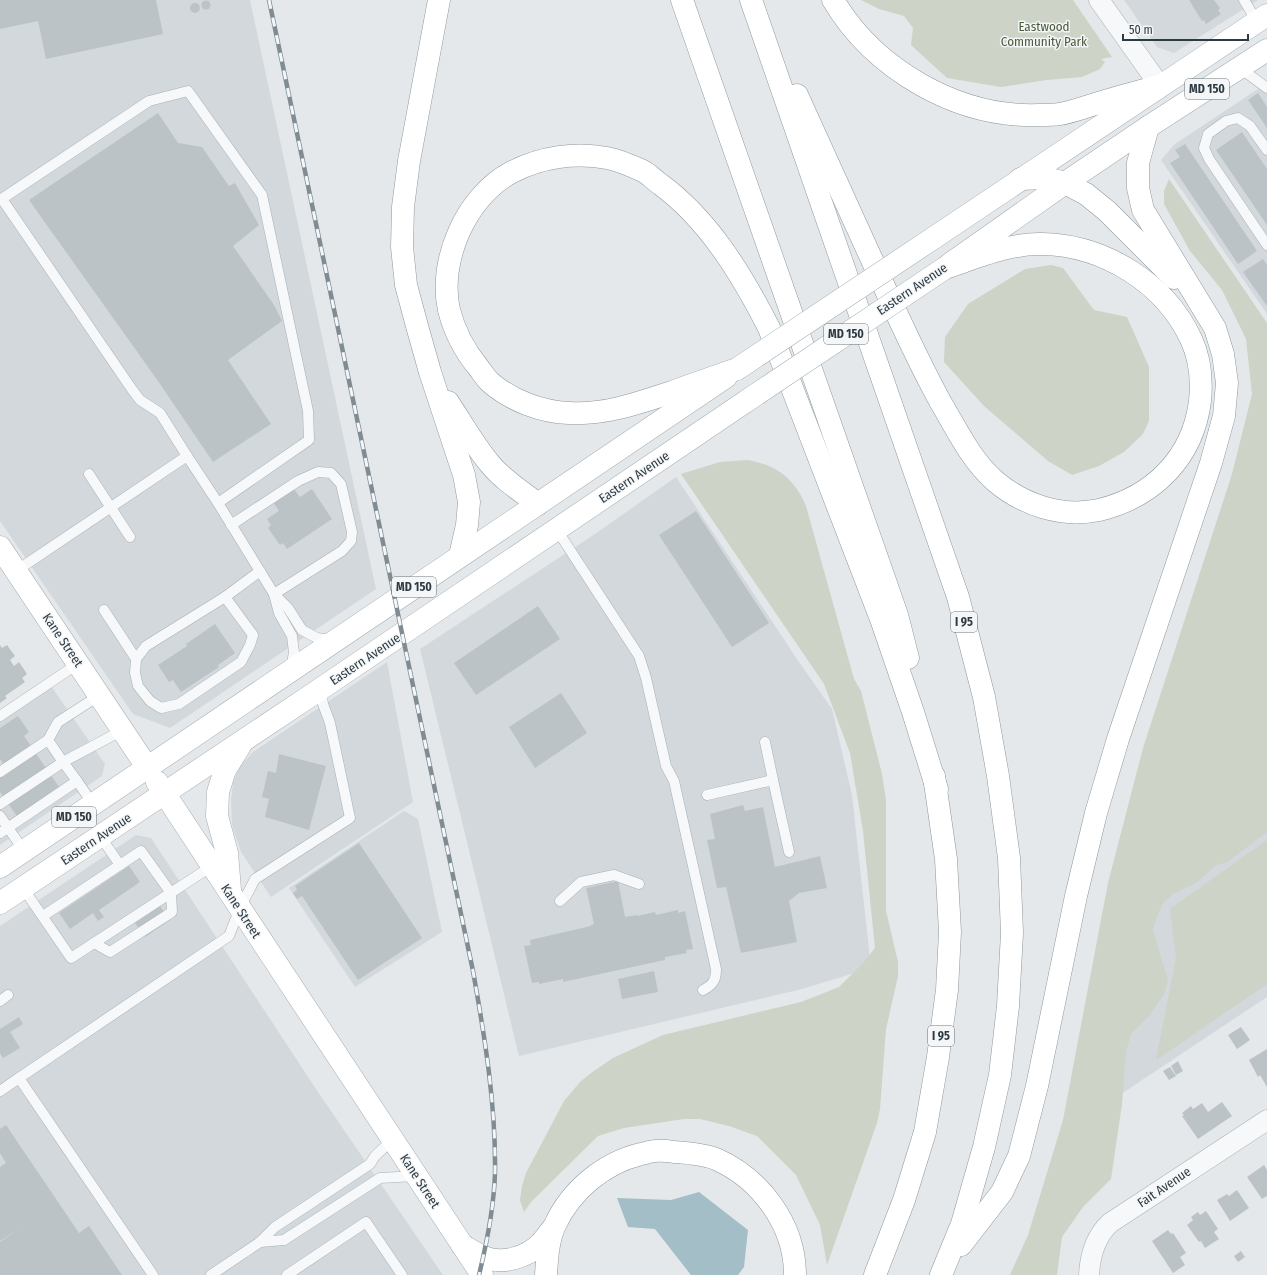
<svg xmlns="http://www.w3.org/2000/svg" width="1267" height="1275" viewBox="0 0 1267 1275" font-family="'Fira Sans Condensed',sans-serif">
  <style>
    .built { fill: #d2d8dc }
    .green { fill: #cdd3c6 }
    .water { fill: #a3bec7 }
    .building { fill: #bcc3c7 }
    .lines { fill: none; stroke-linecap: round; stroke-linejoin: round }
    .service-casing { stroke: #a9b0b4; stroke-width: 11 }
    .minor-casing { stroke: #a9b0b4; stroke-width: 21 }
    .secondary-casing { stroke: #a9b0b4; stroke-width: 23 }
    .primary-casing { stroke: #a4afb5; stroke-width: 23 }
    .motorway-casing { stroke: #8d99a0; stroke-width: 23 }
    .service { stroke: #f6f8f9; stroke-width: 10 }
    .minor { stroke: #f6f8f9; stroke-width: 20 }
    .secondary { stroke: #fff; stroke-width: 22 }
    .primary { stroke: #fff; stroke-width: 22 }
    .motorway { stroke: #fff; stroke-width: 22 }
    .rail-casing { stroke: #7f8c93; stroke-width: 4.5 }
    .rail { stroke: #f4f6f8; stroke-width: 3; stroke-dasharray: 9; stroke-linecap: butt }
    .primary-bridge-casing { stroke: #a4afb5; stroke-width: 23; stroke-linecap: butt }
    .primary-bridge { stroke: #fff; stroke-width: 22 }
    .labels { text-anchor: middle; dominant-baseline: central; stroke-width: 3; stroke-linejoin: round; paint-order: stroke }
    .shield { fill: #f4f6f8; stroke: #697278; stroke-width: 1 }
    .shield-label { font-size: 12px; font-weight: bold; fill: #2d3a41 }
    .park-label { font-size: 13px; fill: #4a5c3c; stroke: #f4f6f8 }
    .street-label { font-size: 13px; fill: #2d3a41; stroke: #f4f6f8 }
  </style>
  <rect width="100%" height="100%" fill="#e4e8ea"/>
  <g class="built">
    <polygon points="0,0 250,0 376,589 170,728 133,714 0,521"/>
    <polygon points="1124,0 1258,0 1174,53 1157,47"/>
    <polygon points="1267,83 1267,314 1161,160 1175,144"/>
    <polygon points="676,477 799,662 832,709 852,795 871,968 802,989 519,1056 420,649 595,534"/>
    <polygon points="387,662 413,802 271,897 241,852 232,825 231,800 233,783 240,766 253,752"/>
    <polygon points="51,686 105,764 102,776 0,845 0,721"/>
    <polygon points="1267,769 1267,997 1115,1098 1123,866"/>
    <polygon points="404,811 418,819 442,932 355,987 289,888"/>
    <polygon points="136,835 151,838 318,1092 443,1275 0,1275 0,926"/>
  </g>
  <g class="green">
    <polygon points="861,0 1073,0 1112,57 1101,59 1105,62 1100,69 1082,77 1047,80 1001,87 947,78 911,45 913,28 904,16 879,9"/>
    <polygon points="1169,179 1267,323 1267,832 1226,863 1216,865 1196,883 1173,894 1163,903 1157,916 1153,930 1168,981 1164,994 1149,1016 1131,1034 1126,1051 1122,1104 1111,1179 1083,1207 1062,1237 1057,1275 1010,1275 1028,1235 1063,1120 1108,883 1143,748 1232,474 1252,394 1246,339 1222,290 1190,251 1164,204 1164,191"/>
    <polygon points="1051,265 1063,268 1094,310 1127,317 1149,367 1149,421 1143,434 1124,452 1099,466 1072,475 1048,461 984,406 944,362 945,337 968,304 1025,269"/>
    <path d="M 747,460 C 777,465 794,478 806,506 L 854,679 L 861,691 L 882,774 L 886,800 L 886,911 L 898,962 L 898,976 L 886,1029 L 880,1109 L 877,1123 L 827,1265 L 820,1225 L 796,1175 L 757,1136 L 729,1126 L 700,1119 L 684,1119 L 624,1128 L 598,1136 L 531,1202 L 524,1212 L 520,1200 L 522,1186 L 526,1173 L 564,1101 L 580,1082 L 591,1073 L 613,1058 L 663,1035 L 801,1002 L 839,987 L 864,962 L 875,948 L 863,831 L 850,753 L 824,684 L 681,474 L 720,462 Z"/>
    <polygon points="1267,840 1267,984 1156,1060 1176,958 1170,909"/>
  </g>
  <polygon class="water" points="699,1192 748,1230 744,1267 738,1275 691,1275 655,1229 628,1227 617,1198 671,1200"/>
  <g class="building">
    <polygon points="0,0 156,0 163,34 46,59 38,21 0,29"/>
    <polygon points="1189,0 1214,0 1220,8 1218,10 1221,14 1206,24 1204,20 1202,21"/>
    <circle cx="206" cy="5" r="4.5"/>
    <circle cx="195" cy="8" r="5"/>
    <polygon points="1258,93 1267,107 1267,128 1248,100"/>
    <polygon points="158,113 178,143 202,147 229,186 235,183 259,225 233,246 274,305 282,321 228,360 271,424 213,462 158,381 29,200"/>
    <polygon points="1242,132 1267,169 1267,225 1216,150"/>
    <polygon points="1185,144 1257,251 1238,264 1170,163 1180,157 1175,150"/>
    <polygon points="1263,259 1267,265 1267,306 1243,272"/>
    <polygon points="293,488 300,497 312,489 332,519 287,549 283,543 280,545 268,528 271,525 267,519 279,511 273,502"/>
    <polygon points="696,511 769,623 732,647 659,535"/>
    <polygon points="538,606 560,639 476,695 454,663"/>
    <polygon points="215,624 235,653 218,665 219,667 181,692 173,680 169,682 158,665 187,646 186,644"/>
    <polygon points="0,645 2,648 7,645 15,656 10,660 14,666 19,662 27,674 22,678 25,682 5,696 7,698 0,703"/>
    <polygon points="561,693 587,733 535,768 509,727"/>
    <polygon points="18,716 29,732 24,736 61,790 19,819 0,792 0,773 7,769 0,759 0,728"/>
    <polygon points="279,754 326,766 309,830 265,817 269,799 262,797 268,771 276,773"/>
    <polygon points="743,805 745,811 763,807 775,867 820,856 827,888 799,893 789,901 797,942 741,953 726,887 717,888 707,840 715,839 710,814"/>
    <polygon points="359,843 422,938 358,980 302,896 297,899 293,893 297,890 295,886"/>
    <polygon points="129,866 140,882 99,910 104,917 98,921 93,913 70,929 59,913"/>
    <polygon points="618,881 625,917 637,915 637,916 655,912 656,915 678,910 678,913 685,911 693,949 686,950 687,953 665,957 665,960 563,982 563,979 539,984 539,982 532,983 524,946 531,945 530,940 591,926 591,925 594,924 586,888"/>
    <polygon points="160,906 170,920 145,937 135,923"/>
    <polygon points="654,971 658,992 622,999 618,979"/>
    <polygon points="19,1017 23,1024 10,1032 20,1048 3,1058 0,1053 0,1029"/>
    <polygon points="1241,1027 1250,1040 1237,1049 1228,1035"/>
    <polygon points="1267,1049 1267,1087 1260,1075 1258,1077 1249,1060"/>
    <polygon points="1178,1061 1183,1071 1176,1075 1171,1066"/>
    <polygon points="1170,1067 1176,1076 1169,1080 1163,1071"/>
    <polygon points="1222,1102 1232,1116 1198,1139 1182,1116 1184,1115 1182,1113 1191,1106 1193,1109 1202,1103 1208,1112"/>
    <polygon points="6,1125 79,1233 89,1226 122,1275 0,1275 0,1242 22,1227 0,1241 0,1167 6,1163 0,1153 0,1129"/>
    <polygon points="1264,1165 1267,1170 1267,1196 1262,1199 1247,1177"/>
    <polygon points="1237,1190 1249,1208 1230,1221 1217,1200 1227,1194 1229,1196"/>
    <polygon points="1206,1211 1218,1229 1214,1232 1219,1239 1205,1248 1201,1241 1199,1242 1187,1225 1193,1220 1191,1217 1198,1212 1200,1215"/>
    <polygon points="1168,1230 1171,1234 1173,1233 1186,1253 1180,1257 1185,1265 1173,1273 1152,1241"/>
    <polygon points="1241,1251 1245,1257 1238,1262 1234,1256"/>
  </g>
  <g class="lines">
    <g class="service-casing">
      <g id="service">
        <polyline points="1244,0 1257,22"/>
        <polyline points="1240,68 1267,88"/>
        <polyline points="1267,150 1250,126 1238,118 1226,121 1208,134 1204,148 1209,159 1267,245"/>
        <polyline points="2,199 131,388 140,400 160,413 187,456"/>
        <polyline points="0,200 149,101 188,91 262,195 308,411 309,440 218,503 274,594 288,608 302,630 317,638 332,640"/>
        <polyline points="89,474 130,537"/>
        <polyline points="231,525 298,481 318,472 331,473 341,484 352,532 351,541 342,551 274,594"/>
        <path d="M 557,530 L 639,656 L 646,678 L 666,766 L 674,781 L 716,969 C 716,980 713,985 703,990"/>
        <polyline points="16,571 187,456 218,503"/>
        <polyline points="274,594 279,613 292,636 294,652 291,669"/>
        <polygon points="225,597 253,635 250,645 241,662 179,704 161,708 150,701 138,686 135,673 136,659 146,646"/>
        <polyline points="225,597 260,571"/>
        <polyline points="104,610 136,659"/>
        <polyline points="0,716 79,663"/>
        <polyline points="48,740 58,722 100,695"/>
        <polyline points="765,742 773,780"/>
        <polyline points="0,772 48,740 63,762 123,730"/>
        <polyline points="707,795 773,780 789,852"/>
        <polyline points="0,804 63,762 77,781"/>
        <polyline points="0,816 24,851"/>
        <polyline points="0,833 77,781 93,804"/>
        <polyline points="100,836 120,865"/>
        <polyline points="23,888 71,958 212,866"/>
        <polyline points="560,901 581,882 614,875 639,884"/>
        <polyline points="43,916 141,851 171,893 172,912 110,952 94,943"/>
        <polyline points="0,1001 8,995"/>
        <polyline points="19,1078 229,936 240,908 255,879 350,818 330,723 323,704 321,689"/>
        <polyline points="0,1091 19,1078 153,1275"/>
        <polyline points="260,1242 284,1240 380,1178 416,1176"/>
        <polyline points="211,1275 260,1242 275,1227 370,1164 375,1156 392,1140"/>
        <polyline points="287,1275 366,1222 402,1275"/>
      </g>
    </g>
    <g class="minor-casing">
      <g id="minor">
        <polyline points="1099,0 1160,86"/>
        <path d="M 1089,1275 C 1090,1255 1095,1237 1110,1223 L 1267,1120"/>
      </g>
    </g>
    <g class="secondary-casing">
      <polyline id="secondary" points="0,547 147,767"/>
    </g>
    <g class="primary-casing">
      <g id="primary">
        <polyline points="932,239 1267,15"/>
        <polyline points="950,264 1065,183 1148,127 1267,50"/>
        <polyline points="157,782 482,1275"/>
        <polyline points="0,867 726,377"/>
        <polyline points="230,890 227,853 217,816 218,792 225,770 240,746"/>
        <polyline points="0,903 313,694 748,400"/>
      </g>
    </g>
    <g class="motorway-casing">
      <g id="motorway">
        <polyline points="439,0 409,161 403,207 402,247 406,285 417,326 430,372 464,475 469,502 467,525 460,556"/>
        <polyline points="682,0 897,615 908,658"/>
        <polyline points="751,0 958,597 984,697 998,776 1009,858 1012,933 1008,1006 1000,1075 984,1147 962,1224 941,1275"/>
        <path d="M 833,0 C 874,69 957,118 1039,115 C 1046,115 1053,115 1060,114 C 1071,112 1082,108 1092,105 C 1115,98 1137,92 1160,86"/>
        <path d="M 797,95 C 822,150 847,205 872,260 C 894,308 915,356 941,403 C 957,430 971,460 995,481 C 1023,505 1062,518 1099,510 C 1153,497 1193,458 1200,401 C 1202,381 1200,358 1191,339 C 1165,283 1104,245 1042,244 C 1010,243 975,258 945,268"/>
        <polyline points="1020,179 1046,178 1065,183 1086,194 1107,211 1174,278"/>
        <path d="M 737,369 C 714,377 691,385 669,393 C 636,404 604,415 569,413 C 542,412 512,401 491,383 C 486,379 482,372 478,367 C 465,351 454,330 449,310 C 438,261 466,196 512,172 C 541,157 575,152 607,158 C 618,160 632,166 643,171 C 649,174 654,180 660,184 C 709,220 742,275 769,328 L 881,619 L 913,712 L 937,789"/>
        <path d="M 448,402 C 462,423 474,445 490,464 C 503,480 521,491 538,504"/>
        <path d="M 462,1245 C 469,1249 476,1254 484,1257 C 502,1265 528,1257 541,1243 C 545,1239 549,1233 553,1228"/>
        <polyline points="961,1245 1002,1192 1019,1156 1037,1086 1076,896 1096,813 1118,739 1211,463 1224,416 1227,383 1223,354 1215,328 1143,210 1138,188 1138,163 1148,127"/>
        <path d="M 546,1275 C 547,1258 548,1240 555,1225 C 571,1190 604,1163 641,1154 C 646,1153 651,1151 656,1151 C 662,1150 668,1151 674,1152 C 687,1153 703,1154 716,1159 C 761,1179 795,1225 795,1275"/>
        <polyline points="875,1275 904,1200 925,1132 938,1057 947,990 950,932 946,859 934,776"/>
      </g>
    </g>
    <use href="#service" class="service"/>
    <use href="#minor" class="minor"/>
    <use href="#secondary" class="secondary"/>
    <use href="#primary" class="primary"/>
    <use href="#motorway" class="motorway"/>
    <g class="rail-casing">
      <path id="rail" d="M 269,0 L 473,971 C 485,1038 496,1106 495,1173 C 494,1207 487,1242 479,1275"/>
    </g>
    <use href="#rail" class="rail"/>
    <g class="primary-bridge-casing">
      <g id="primary-bridge">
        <polyline points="737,369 932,239"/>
        <polyline points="748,400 945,268"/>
      </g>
    </g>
    <use href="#primary-bridge" class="primary-bridge"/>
  </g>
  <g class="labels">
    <g class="shield">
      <rect x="1185" y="79" width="44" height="20" rx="3"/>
      <rect x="824" y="324" width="44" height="20" rx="3"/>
      <rect x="392" y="577" width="44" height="20" rx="3"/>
      <rect x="951" y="612" width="26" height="20" rx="3"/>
      <rect x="52" y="807" width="44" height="20" rx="3"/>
      <rect x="928" y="1026" width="26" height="20" rx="3"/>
    </g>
    <g class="shield-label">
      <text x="1207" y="89">MD 150</text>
      <text x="846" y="334">MD 150</text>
      <text x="414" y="587">MD 150</text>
      <text x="964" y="622">I 95</text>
      <text x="74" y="817">MD 150</text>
      <text x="941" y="1036">I 95</text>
    </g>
    <g class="park-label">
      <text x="1044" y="26">Eastwood<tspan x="1044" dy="15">Community Park</tspan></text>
    </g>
    <g class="street-label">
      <text transform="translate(912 289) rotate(-34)">Eastern Avenue</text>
      <text transform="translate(634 477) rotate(-34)">Eastern Avenue</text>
      <text transform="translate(63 640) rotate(56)">Kane Street</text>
      <text transform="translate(365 659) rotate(-34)">Eastern Avenue</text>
      <text transform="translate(96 839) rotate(-34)">Eastern Avenue</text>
      <text transform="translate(241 911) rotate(57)">Kane Street</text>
      <text transform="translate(420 1181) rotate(57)">Kane Street</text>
      <text transform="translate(1164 1187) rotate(-34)">Fait Avenue</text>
    </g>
  </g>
  <path d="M1123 34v6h125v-6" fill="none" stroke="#2d3a41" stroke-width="2"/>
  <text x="1129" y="34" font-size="12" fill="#2d3a41" stroke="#f4f6f8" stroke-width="3" paint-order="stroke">50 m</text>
</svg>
